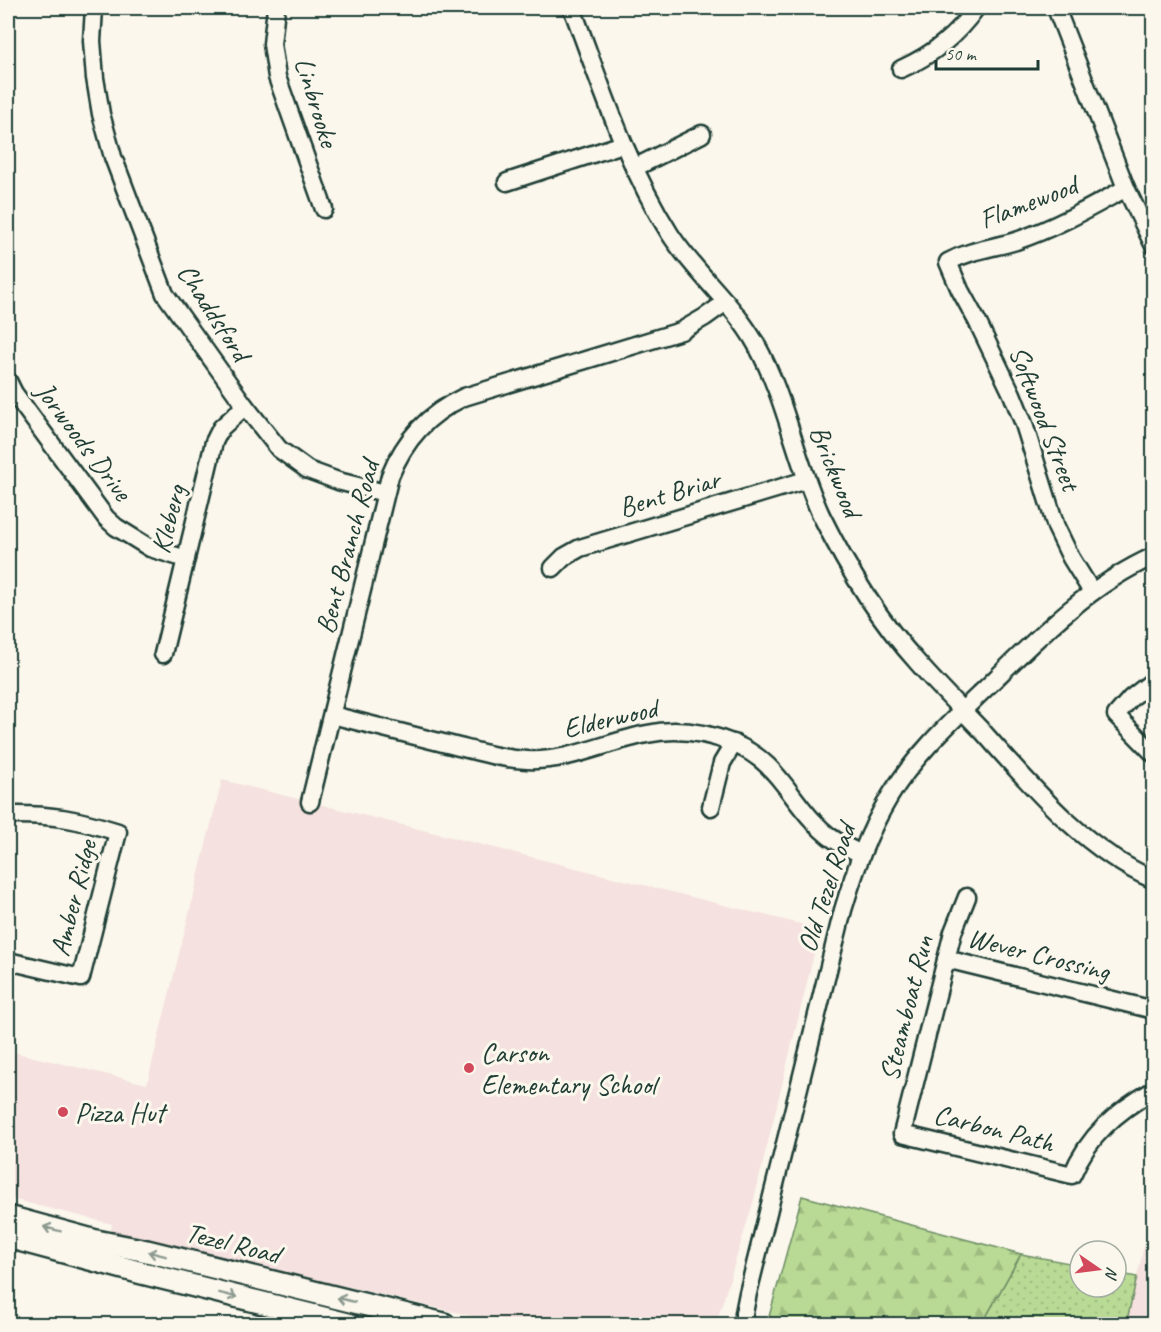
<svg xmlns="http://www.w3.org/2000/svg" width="1161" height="1332" viewBox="0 0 1161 1332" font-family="Caveat,sans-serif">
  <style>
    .built { fill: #f5e1df }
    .grass { fill: url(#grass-dots); stroke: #6c8c64; stroke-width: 1.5 }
    .forest { fill: url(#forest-firs); stroke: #6c8c64; stroke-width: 1.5 }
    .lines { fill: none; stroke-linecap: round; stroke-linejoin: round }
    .minor-casing { stroke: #1f3d34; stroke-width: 21 }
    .major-casing { stroke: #1f3d34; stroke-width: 26 }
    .minor { stroke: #fbf7ec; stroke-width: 16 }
    .major { stroke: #fbf7ec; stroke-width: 21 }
    .oneway { stroke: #8d9a90 }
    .poi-dot { fill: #d1495b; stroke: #fbf7ec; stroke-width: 2 }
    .labels { text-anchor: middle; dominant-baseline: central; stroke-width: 6; stroke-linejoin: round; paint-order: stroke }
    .street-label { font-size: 28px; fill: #1f3d34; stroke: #fbf7ec }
    .poi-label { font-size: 28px; fill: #1f3d34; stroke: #fbf7ec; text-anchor: start }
  </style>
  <defs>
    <pattern id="grass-dots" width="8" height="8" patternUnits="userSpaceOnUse" patternTransform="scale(1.5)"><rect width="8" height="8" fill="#b8da94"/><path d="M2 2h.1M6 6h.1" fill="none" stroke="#9ebc80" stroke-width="1.8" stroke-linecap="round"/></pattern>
    <pattern id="forest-firs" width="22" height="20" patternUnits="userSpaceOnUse" patternTransform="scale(1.5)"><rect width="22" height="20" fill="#b8da94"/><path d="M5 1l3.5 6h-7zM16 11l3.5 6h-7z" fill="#9ebc80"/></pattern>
  </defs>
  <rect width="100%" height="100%" fill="#fbf7ec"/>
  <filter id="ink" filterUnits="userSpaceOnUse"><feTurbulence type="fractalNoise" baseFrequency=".0167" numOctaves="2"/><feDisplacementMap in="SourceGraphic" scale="12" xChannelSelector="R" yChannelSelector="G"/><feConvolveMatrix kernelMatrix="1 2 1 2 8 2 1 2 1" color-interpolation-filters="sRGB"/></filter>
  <g filter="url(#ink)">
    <g class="built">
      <polygon points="222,780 820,929 753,1203 716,1324 506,1324 111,1231 112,1224 8,1198 8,1051 147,1084"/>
      <polygon points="1153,1207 1153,1324 1126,1324 1153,1208"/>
    </g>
    <polygon class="grass" points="1021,1254 1080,1265 1080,1287 1116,1287 1116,1273 1137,1277 1126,1324 982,1324"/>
    <polygon class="forest" points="802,1196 1021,1254 982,1324 767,1324"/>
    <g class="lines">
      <g class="minor-casing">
        <g id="minor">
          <polyline points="94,8 92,41 95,78 101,114 113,157 165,294 245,406 279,449 308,470 338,481 385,493"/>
          <polyline points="276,8 272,44 277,77 324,209"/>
          <path d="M 572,8 C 601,85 626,164 670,234 C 695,273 733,303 756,344 C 786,398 795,459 821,515 C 847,568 878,619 918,663 C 939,687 962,710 984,733 C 1033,788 1085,850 1154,880"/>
          <polyline points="1056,8 1126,188 1154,246"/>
          <path d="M 901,69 C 933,55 956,36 976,8"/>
          <polyline points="634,168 702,134"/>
          <polyline points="507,182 623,144"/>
          <polyline points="8,381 14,393 106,518 116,527 150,548 186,559"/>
          <polyline points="553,568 564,557 580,548 806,480"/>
          <path d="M 1092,592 L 1071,558 L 1056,527 L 1024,424 L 1012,394 L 977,321 L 960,290 L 948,262 C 970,250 993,248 1016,241 C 1055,228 1090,208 1126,188"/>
          <polyline points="163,654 214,442 221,428 245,406"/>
          <polyline points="1154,680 1131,698 1116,715 1154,754"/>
          <path d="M 332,715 C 372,725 412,735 451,745 C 476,751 501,759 527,760 C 569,762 606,742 647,734 C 675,728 705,732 732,743 C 779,761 789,800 822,830 C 833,841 847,847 861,854"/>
          <path d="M 310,802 L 390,476 C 405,439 428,414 464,397 L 681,331 L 705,317 L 726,302"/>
          <polyline points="711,807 722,763 734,743"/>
          <path d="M 8,815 C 51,814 77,819 118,832 L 81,978 L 8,961"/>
          <path d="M 967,897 L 953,932 L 902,1134 L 1072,1175 C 1088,1136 1117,1111 1154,1090"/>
          <polyline points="946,959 1154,1010"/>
          <polyline points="285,1324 288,1310"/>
          <path d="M 744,1324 L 744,1313 L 748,1293 L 843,910 C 855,870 868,832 890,796 C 916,753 953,720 989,685 C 1039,636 1089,585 1154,556"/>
        </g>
      </g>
      <g class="major-casing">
        <g id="major">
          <polyline points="8,1217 96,1241 147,1251 444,1324"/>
          <polyline points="8,1237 142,1273 348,1324"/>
        </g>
      </g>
      <use href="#minor" class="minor"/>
      <use href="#major" class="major"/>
    </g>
    <defs><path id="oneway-shaft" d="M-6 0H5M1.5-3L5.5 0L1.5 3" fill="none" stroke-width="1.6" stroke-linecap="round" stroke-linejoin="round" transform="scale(1.5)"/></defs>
    <g class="oneway">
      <use href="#oneway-shaft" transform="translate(52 1229) rotate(-165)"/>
      <use href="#oneway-shaft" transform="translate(157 1254) rotate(-166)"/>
      <use href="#oneway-shaft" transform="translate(228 1295) rotate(14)"/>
      <use href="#oneway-shaft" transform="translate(346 1300) rotate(-166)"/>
    </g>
  </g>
  <g class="poi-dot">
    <circle cx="469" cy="1068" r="6"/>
    <circle cx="63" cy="1112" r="6"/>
  </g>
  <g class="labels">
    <g class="street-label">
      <text transform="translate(317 102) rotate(73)">Linbrooke</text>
      <text transform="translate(1028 202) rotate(-21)">Flamewood</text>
      <text transform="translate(214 312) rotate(57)">Chaddsford</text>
      <text transform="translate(1045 418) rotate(69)">Softwood Street</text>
      <text transform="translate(84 441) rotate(53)">Jorwoods Drive</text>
      <text transform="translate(836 471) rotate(68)">Brickwood</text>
      <text transform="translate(669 493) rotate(-17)">Bent Briar</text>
      <text transform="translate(168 519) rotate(-76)">Kleberg</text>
      <text transform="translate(347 547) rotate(-75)">Bent Branch Road</text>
      <text transform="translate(610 718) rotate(-13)">Elderwood</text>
      <text transform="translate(826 888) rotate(-72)">Old Tezel Road</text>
      <text transform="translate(73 898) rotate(-76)">Amber Ridge</text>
      <text transform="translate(1039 954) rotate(14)">Wever Crossing</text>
      <text transform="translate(906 1008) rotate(-76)">Steamboat Run</text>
      <text transform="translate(994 1128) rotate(14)">Carbon Path</text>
      <text transform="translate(233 1243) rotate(14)">Tezel Road</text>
    </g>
    <g class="poi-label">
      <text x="481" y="1052">Carson<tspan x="481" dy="32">Elementary School</tspan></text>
      <text x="75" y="1112">Pizza Hut</text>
    </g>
  </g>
  <rect width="1161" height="1332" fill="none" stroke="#fbf7ec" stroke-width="30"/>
  <rect x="15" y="15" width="1131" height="1302" fill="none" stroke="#1f3d34" stroke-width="2" filter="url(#ink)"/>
  <g transform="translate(1098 1269) rotate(104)"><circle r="28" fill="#fbf7ec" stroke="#a3ada2" stroke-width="1.5"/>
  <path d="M0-4.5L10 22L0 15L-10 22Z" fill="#d1495b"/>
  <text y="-9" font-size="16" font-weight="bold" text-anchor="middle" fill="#1f3d34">N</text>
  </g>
  <path d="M936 60v9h102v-9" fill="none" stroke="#1f3d34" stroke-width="3"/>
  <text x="945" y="60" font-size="18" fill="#1f3d34" stroke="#fbf7ec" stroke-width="4.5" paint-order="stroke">50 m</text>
</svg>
